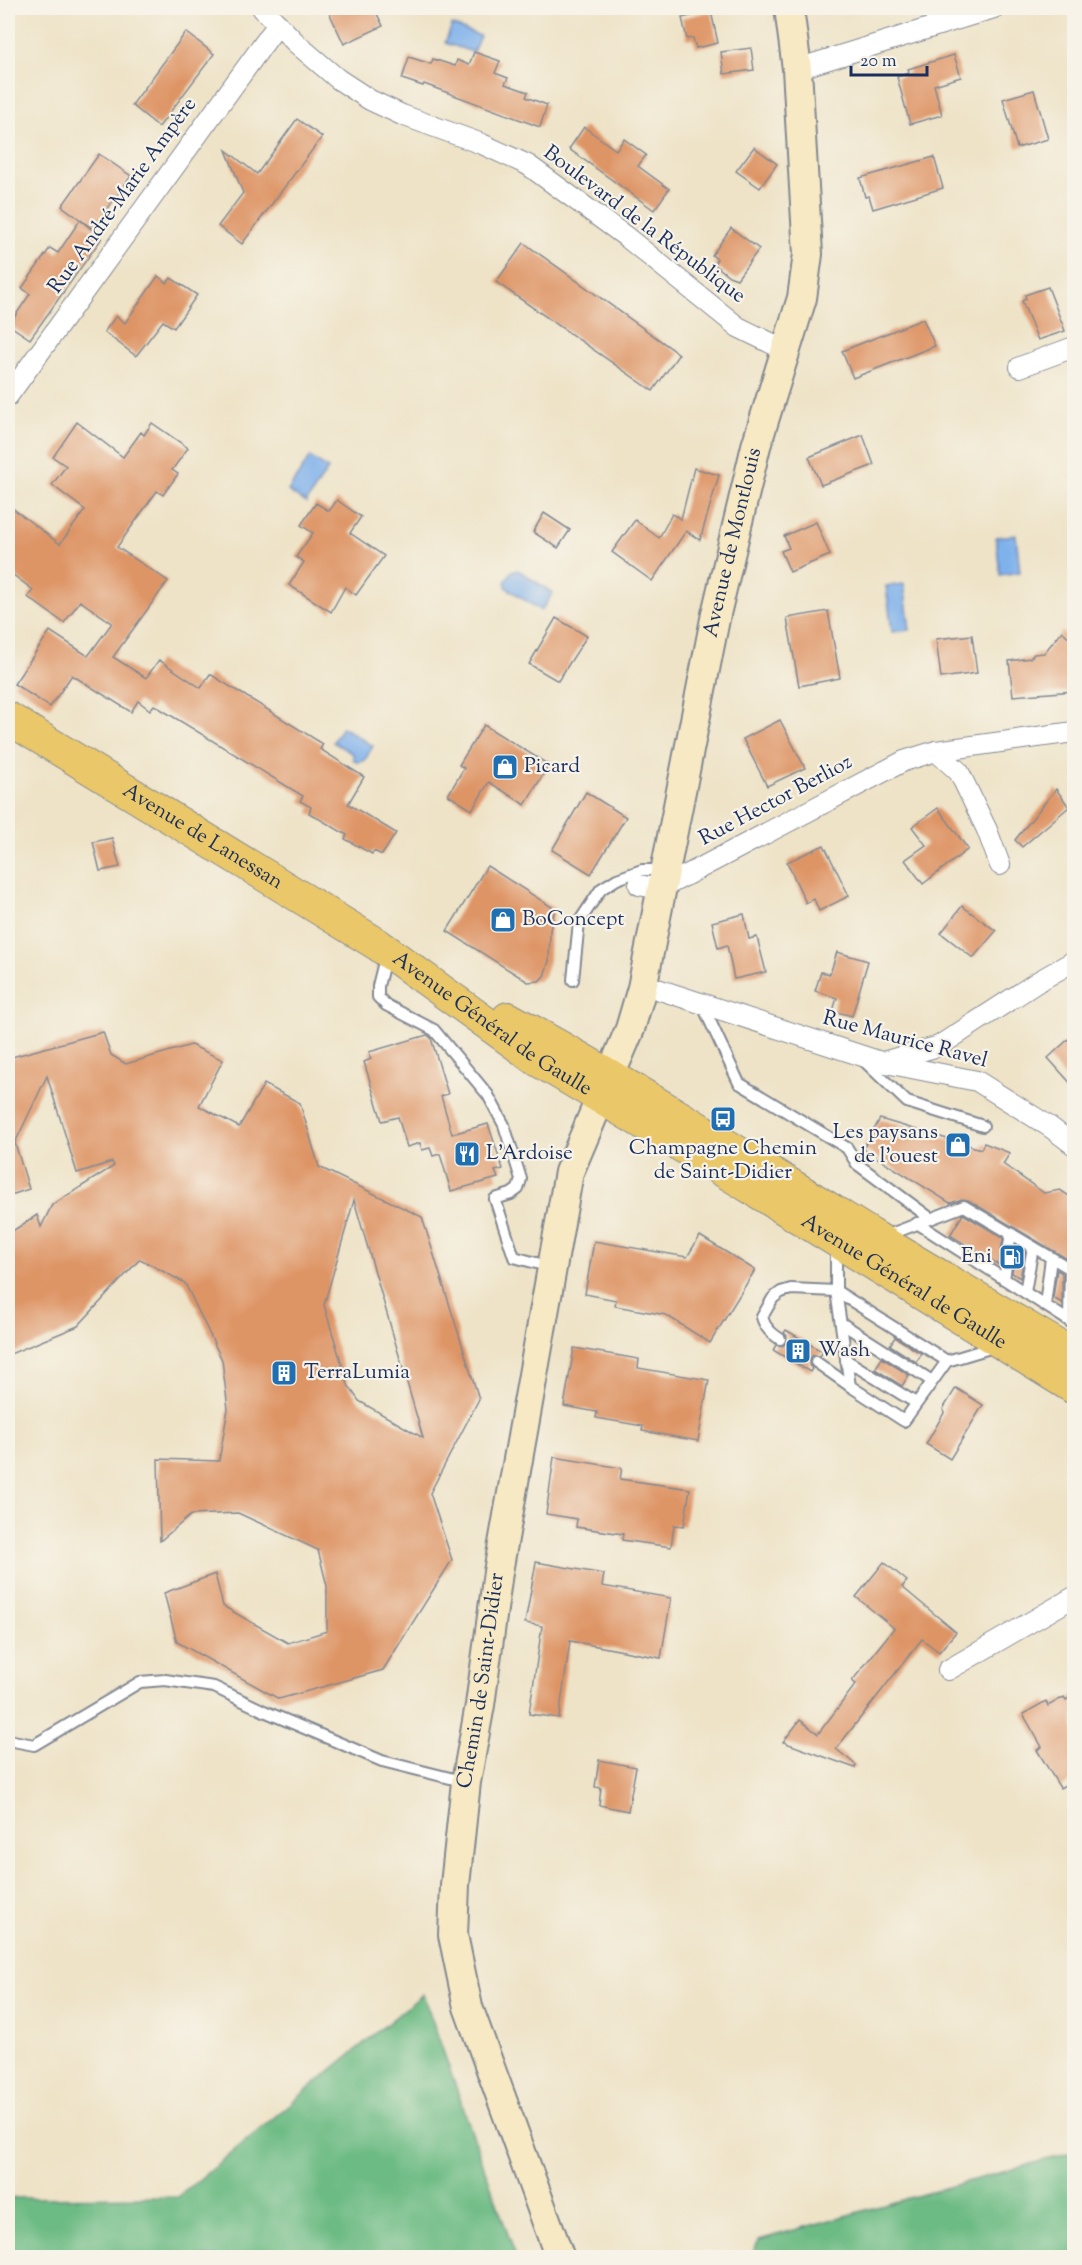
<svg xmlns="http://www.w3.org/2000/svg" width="1082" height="2265" viewBox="0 0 1082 2265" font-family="'Sorts Mill Goudy',serif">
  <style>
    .forest { fill: #6dbb84; stroke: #447571; stroke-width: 1.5 }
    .water { fill: #7fb1eb; stroke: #4d70a4; stroke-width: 1.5 }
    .building { fill: #de9566; fill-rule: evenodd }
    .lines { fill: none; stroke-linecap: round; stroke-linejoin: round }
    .lane-casing { stroke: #848992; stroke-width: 14 }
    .street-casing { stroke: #848992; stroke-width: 22 }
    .secondary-casing { stroke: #848992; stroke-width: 32 }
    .primary-casing { stroke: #848992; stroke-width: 34 }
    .lane { stroke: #fff; stroke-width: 10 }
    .street { stroke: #fff; stroke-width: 20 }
    .secondary { stroke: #f7e9c3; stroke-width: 28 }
    .primary { stroke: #eac769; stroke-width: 32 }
    .labels { text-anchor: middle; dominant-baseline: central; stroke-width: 4.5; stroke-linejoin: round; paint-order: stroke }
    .street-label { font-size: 21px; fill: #1b2f5e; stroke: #f7f3e8 }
    .poi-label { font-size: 21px; fill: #1b2f5e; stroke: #f7f3e8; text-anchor: start }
  </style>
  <rect width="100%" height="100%" fill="#f7f3e8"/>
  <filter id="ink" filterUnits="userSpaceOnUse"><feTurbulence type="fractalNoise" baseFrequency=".0167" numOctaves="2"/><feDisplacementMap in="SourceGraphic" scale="12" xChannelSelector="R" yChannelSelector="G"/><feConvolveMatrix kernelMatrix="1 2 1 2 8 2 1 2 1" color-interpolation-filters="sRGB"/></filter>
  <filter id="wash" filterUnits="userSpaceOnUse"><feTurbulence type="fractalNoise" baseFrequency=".008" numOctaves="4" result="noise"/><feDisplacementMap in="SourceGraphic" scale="24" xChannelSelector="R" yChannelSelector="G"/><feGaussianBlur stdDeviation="1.35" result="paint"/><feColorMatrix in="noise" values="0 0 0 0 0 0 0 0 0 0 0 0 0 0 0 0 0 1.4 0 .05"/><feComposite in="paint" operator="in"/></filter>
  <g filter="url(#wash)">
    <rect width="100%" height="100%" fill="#eee3c7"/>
    <g class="forest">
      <polygon points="423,1994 516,2257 8,2257 8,2198 178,2197"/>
      <polygon points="1074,2152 1074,2257 751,2257 759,2240"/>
    </g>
    <g class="water">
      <polygon points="452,25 480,36 473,52 445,43"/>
      <polygon points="310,457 328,469 306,503 288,491"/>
      <polygon points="1016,535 1020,572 1000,575 996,537"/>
      <polygon points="518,570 553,593 541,611 507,588 505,582 512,571"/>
      <polygon points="904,584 910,630 892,632 886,586"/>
      <polygon points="342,727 373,746 364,761 356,762 353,759 353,754 333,742"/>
    </g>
    <g id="blocks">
      <g class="building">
        <polygon points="327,8 374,8 383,26 344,44"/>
        <polygon points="711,11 718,43 696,48 693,38 687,39 682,18"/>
        <polygon points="186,32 214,54 159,127 132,105"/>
        <polygon points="751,48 754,70 724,74 721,52"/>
        <polygon points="474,52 500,61 495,73 508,78 505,84 528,92 526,97 547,105 540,127 424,84 423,86 402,79 409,57 431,64 433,59 455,66 457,60 469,65"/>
        <polygon points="954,55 961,77 934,85 942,115 910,124 897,77 909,73 908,69"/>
        <polygon points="1034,90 1048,139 1017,148 1003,99"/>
        <polygon points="297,119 322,137 242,244 218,226 243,193 226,150 257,174"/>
        <polygon points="584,127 616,150 624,139 646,155 638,166 669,189 654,210 569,149"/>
        <polygon points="754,147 777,164 760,188 736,171"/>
        <polygon points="99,154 131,176 93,229 62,206"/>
        <polygon points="934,157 943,188 873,209 869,196 865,197 860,178"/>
        <polygon points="80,220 102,238 30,339 9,325 30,294 22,288 50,248 58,253"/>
        <polygon points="731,228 759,249 737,279 729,276 714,264 717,259 712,255"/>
        <polygon points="524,243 679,354 653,391 496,282"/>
        <polygon points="158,276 167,283 171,278 197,295 174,328 163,321 136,356 104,332 116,316 125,323"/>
        <polygon points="1048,287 1065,331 1038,340 1022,301 1026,299 1025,295"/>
        <polygon points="923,319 935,346 853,378 842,351"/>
        <polygon points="77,422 123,457 141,432 144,435 152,423 188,448 172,470 178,474 163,495 157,491 117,547 168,581 113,657 146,678 159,660 201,688 210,674 323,744 320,749 364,777 348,804 396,833 382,855 374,851 372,854 345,839 347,835 309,813 311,807 300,801 303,796 154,705 150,710 138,701 131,712 72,675 50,707 14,684 50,631 88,656 112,623 80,601 64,623 28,597 33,590 8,571 8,505 60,544 85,510 52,485 66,466 53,457"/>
        <polygon points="863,435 874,465 821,485 809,457"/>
        <polygon points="694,468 719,475 700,540 686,531 652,581 612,552 635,520 659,538 672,514 681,519"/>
        <polygon points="337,500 361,517 350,533 384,556 356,595 345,587 331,612 289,585 304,562 296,557 313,533 301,525 316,503 329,511"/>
        <polygon points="544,513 570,530 558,548 533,532"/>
        <polygon points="816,522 830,555 790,572 781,551 789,548 784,536"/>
        <polygon points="828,611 840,678 799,686 787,618"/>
        <polygon points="556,618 587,636 558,681 529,664"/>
        <polygon points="1062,631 1074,642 1074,691 1013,696 1009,661 1030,658 1034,654 1044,653"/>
        <polygon points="972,635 977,673 941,678 936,639"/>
        <polygon points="780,720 805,768 767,786 743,739"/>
        <polygon points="484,725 549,765 525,805 489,782 472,810 448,795 464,768 459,765"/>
        <polygon points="1056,789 1069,807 1022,847 1015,840"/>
        <polygon points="586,792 626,817 591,874 552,850"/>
        <polygon points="938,808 968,849 923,884 905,860 926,845 912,827"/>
        <polygon points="112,838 120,867 100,871 93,842"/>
        <polygon points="824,845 849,896 819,911 814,899 806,903 787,862"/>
        <polygon points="487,866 555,909 550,930 549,961 544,976 539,981 528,982 447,931"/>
        <polygon points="962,906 996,931 973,958 941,933"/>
        <polygon points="744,914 749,939 757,937 766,972 734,979 727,945 718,948 712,922"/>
        <polygon points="837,952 868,961 852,1016 833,1011 837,998 815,991 821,972 830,974"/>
        <path d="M 103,1032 L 111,1055 L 126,1064 L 191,1045 L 223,1060 L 199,1106 L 239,1127 L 264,1084 L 300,1103 L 319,1167 L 422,1217 L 479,1399 L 430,1493 L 452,1560 L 383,1670 L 279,1699 L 177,1642 L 164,1593 L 215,1574 L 223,1606 L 288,1643 L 327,1631 L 327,1586 L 318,1550 L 238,1513 L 191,1515 L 160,1541 L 158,1459 L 219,1461 L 228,1409 L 222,1360 L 185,1283 L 140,1259 L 78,1326 L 8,1355 L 8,1234 L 37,1215 L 41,1227 L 52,1205 L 114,1166 L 112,1162 L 77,1173 L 47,1076 L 15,1143 L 29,1189 L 8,1196 L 8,1058 ZM 354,1200 L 423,1438 L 359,1401 L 348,1385 L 324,1305 Z"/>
        <polygon points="1074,1034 1074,1087 1048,1058"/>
        <polygon points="427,1035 431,1038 448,1094 441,1096 452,1134 488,1124 503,1169 495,1171 498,1178 451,1191 440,1154 433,1156 430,1148 422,1150 420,1143 407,1147 398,1117 382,1121 364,1062 371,1059 369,1052"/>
        <polygon points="880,1119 981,1149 984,1143 1010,1153 1003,1164 1044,1193 1060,1190 1074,1199 1074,1263 968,1200 962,1199 950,1203 863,1149"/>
        <polygon points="963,1214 1003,1238 999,1265 950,1235"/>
        <polygon points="700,1236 755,1270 710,1343 666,1315 615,1306 616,1300 585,1294 594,1241 687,1257"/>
        <polygon points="1017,1246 1025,1251 1020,1278 1012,1273"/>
        <polygon points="1057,1270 1062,1273 1062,1303 1053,1298"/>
        <polygon points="786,1330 823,1352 820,1356 813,1355 810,1358 809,1365 812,1369 810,1372 773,1350 776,1345 783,1346 786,1343 787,1336 784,1333"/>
        <polygon points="895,1337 922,1354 916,1362 890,1345"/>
        <polygon points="574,1348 639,1359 638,1368 709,1380 698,1441 642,1431 643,1426 596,1418 597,1412 564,1406"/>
        <polygon points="882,1358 909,1375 902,1386 875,1369"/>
        <polygon points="956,1388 983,1405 950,1459 926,1444 944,1413 943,1409"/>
        <polygon points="554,1457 622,1468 620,1479 690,1489 684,1526 674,1525 671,1547 622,1540 623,1534 576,1527 577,1519 546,1514"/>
        <polygon points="536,1562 604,1574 602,1586 671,1598 661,1658 570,1641 559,1718 529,1714 542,1626 525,1623"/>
        <polygon points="884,1562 907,1581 902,1587 956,1632 939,1652 922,1639 836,1749 856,1765 855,1768 783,1742 800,1720 818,1734 856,1684 852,1681 894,1628 856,1597"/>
        <polygon points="1074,1695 1074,1780 1060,1788 1037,1750 1042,1747 1023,1714 1046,1701 1048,1706 1064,1697 1066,1700"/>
        <polygon points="599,1760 636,1767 628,1811 599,1805 601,1788 595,1787"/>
      </g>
    </g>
  </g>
  <g filter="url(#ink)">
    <use href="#blocks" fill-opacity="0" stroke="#848992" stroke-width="1.5"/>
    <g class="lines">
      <g class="lane-casing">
        <g id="lane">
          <polyline points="386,954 378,986 378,997 386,1005 434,1030 488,1095 504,1125 521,1179 518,1189 511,1194 495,1199 514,1257 551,1267"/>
          <polyline points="573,980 579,922 601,889 617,879 642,870 663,870"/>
          <polyline points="702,1004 739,1083 847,1148 857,1164 930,1218"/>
          <polyline points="864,1061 907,1102 983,1126"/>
          <polyline points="917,1223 1074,1324"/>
          <polyline points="883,1237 964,1206 1074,1271"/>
          <polyline points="836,1245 836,1291 850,1386 904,1421 947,1361 997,1346"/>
          <polyline points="1004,1279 1011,1233"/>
          <polyline points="1025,1292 1033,1247"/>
          <polyline points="1045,1305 1051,1258"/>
          <polyline points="1069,1320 1070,1269"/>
          <polyline points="841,1323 932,1381"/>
          <path d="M 780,1339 C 771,1333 765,1328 762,1317 L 773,1298 L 781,1292 L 791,1289 L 836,1291 L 947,1361"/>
          <polyline points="846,1360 916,1403"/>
          <polyline points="816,1362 850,1386"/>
          <polyline points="8,1740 34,1745 140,1682 165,1680 214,1687 264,1711 382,1761 466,1782"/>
        </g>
      </g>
      <g class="street-casing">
        <g id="street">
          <polyline points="262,8 297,44 338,79 370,100 402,115 482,144 528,165 625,236 738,327 787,351"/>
          <polyline points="797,69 994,8"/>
          <polyline points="1020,367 1074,347"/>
          <polyline points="8,396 278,24"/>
          <polyline points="936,751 959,772 987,830 1000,865"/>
          <polyline points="639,885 660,889 904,761 936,751 1074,732"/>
          <polyline points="642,984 881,1062 977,1081 1050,1127 1074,1145"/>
          <polyline points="886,1061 939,1046 1039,981 1074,961"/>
          <polyline points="948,1670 1074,1597"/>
        </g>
      </g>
      <g class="secondary-casing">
        <g id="secondary">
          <path id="s1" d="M 560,2258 L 468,2007 L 453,1935 L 455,1885 L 466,1782 L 480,1705 L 498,1572 L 569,1172 L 630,1029 L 642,988 L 716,614 L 756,446 L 802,298 L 808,254 L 797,69 L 789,8"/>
        </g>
      </g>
      <g class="primary-casing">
        <g id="primary">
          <path id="s2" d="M 8,718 L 377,944 L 539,1061 L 735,1178 L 1074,1388"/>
          <path d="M 508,1018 C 633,1086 754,1162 875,1237 C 941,1277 1008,1316 1074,1355"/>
        </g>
      </g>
      <use href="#lane" class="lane"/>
      <use href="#street" class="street"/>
      <use href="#secondary" class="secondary"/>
      <use href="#primary" class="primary"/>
    </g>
  </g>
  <defs>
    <g id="shop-square" transform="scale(1.35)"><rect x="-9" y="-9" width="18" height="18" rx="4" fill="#1f6fb2" stroke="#f7f3e8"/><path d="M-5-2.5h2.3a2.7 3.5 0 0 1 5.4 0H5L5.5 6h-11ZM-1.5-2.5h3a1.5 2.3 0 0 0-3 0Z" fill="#fff"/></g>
    <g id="bus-square" transform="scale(1.35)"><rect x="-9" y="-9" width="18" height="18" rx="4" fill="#1f6fb2" stroke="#f7f3e8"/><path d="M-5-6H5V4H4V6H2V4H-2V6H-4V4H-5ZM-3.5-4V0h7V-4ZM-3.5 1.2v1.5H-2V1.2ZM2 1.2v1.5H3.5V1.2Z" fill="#fff"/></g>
    <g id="restaurant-square" transform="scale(1.35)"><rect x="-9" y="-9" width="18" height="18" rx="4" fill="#1f6fb2" stroke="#f7f3e8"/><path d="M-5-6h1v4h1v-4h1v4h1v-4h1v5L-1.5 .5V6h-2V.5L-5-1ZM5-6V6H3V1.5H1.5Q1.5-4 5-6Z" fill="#fff"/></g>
    <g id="fuel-square" transform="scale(1.35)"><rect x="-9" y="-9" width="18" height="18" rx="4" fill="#1f6fb2" stroke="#f7f3e8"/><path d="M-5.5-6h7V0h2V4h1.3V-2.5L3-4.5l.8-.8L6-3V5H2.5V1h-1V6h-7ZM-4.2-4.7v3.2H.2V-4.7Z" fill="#fff"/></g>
    <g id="building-square" transform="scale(1.35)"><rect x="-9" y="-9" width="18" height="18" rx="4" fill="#1f6fb2" stroke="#f7f3e8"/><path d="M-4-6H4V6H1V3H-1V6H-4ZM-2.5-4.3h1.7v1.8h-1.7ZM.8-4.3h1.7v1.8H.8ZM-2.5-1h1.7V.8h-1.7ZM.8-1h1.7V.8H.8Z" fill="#fff"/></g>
  </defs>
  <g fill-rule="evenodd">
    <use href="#shop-square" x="505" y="767"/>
    <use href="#shop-square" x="503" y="920"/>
    <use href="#bus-square" x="723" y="1119"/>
    <use href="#shop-square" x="958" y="1145"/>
    <use href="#restaurant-square" x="467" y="1154"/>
    <use href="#fuel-square" x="1012" y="1257"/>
    <use href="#building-square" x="798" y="1351"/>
    <use href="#building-square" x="284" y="1373"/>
  </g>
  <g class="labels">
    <g class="street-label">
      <text transform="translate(123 196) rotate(-54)">Rue André-Marie Ampère</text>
      <text transform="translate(644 225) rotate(37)">Boulevard de la République</text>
      <text stroke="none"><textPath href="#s1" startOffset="1766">Avenue de Montlouis</textPath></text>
      <text transform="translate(776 801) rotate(-28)">Rue Hector Berlioz</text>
      <text stroke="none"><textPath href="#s2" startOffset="228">Avenue de Lanessan</textPath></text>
      <text stroke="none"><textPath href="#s2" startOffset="573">Avenue Général de Gaulle</textPath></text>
      <text transform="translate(905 1040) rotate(15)">Rue Maurice Ravel</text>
      <text stroke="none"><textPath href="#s2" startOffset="1059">Avenue Général de Gaulle</textPath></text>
      <text stroke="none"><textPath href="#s1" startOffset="597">Chemin de Saint-Didier</textPath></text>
    </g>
    <g class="poi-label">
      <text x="524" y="767">Picard</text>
      <text x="522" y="920">BoConcept</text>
      <text x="938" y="1133" text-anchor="end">Les paysans<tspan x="938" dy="24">de l’ouest</tspan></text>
      <text x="723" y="1149" text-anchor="middle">Champagne Chemin<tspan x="723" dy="24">de Saint-Didier</tspan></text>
      <text x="486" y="1154">L'Ardoise</text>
      <text x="992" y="1257" text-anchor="end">Eni</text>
      <text x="818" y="1351">Wash</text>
      <text x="304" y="1373">TerraLumia</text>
    </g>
  </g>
  <rect width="1082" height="2265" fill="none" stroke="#f7f3e8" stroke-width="30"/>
  <path d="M851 66v9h76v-9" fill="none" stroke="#1b2f5e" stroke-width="3"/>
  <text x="860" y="66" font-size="18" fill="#1b2f5e" stroke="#f7f3e8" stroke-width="4.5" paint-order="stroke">20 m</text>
</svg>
